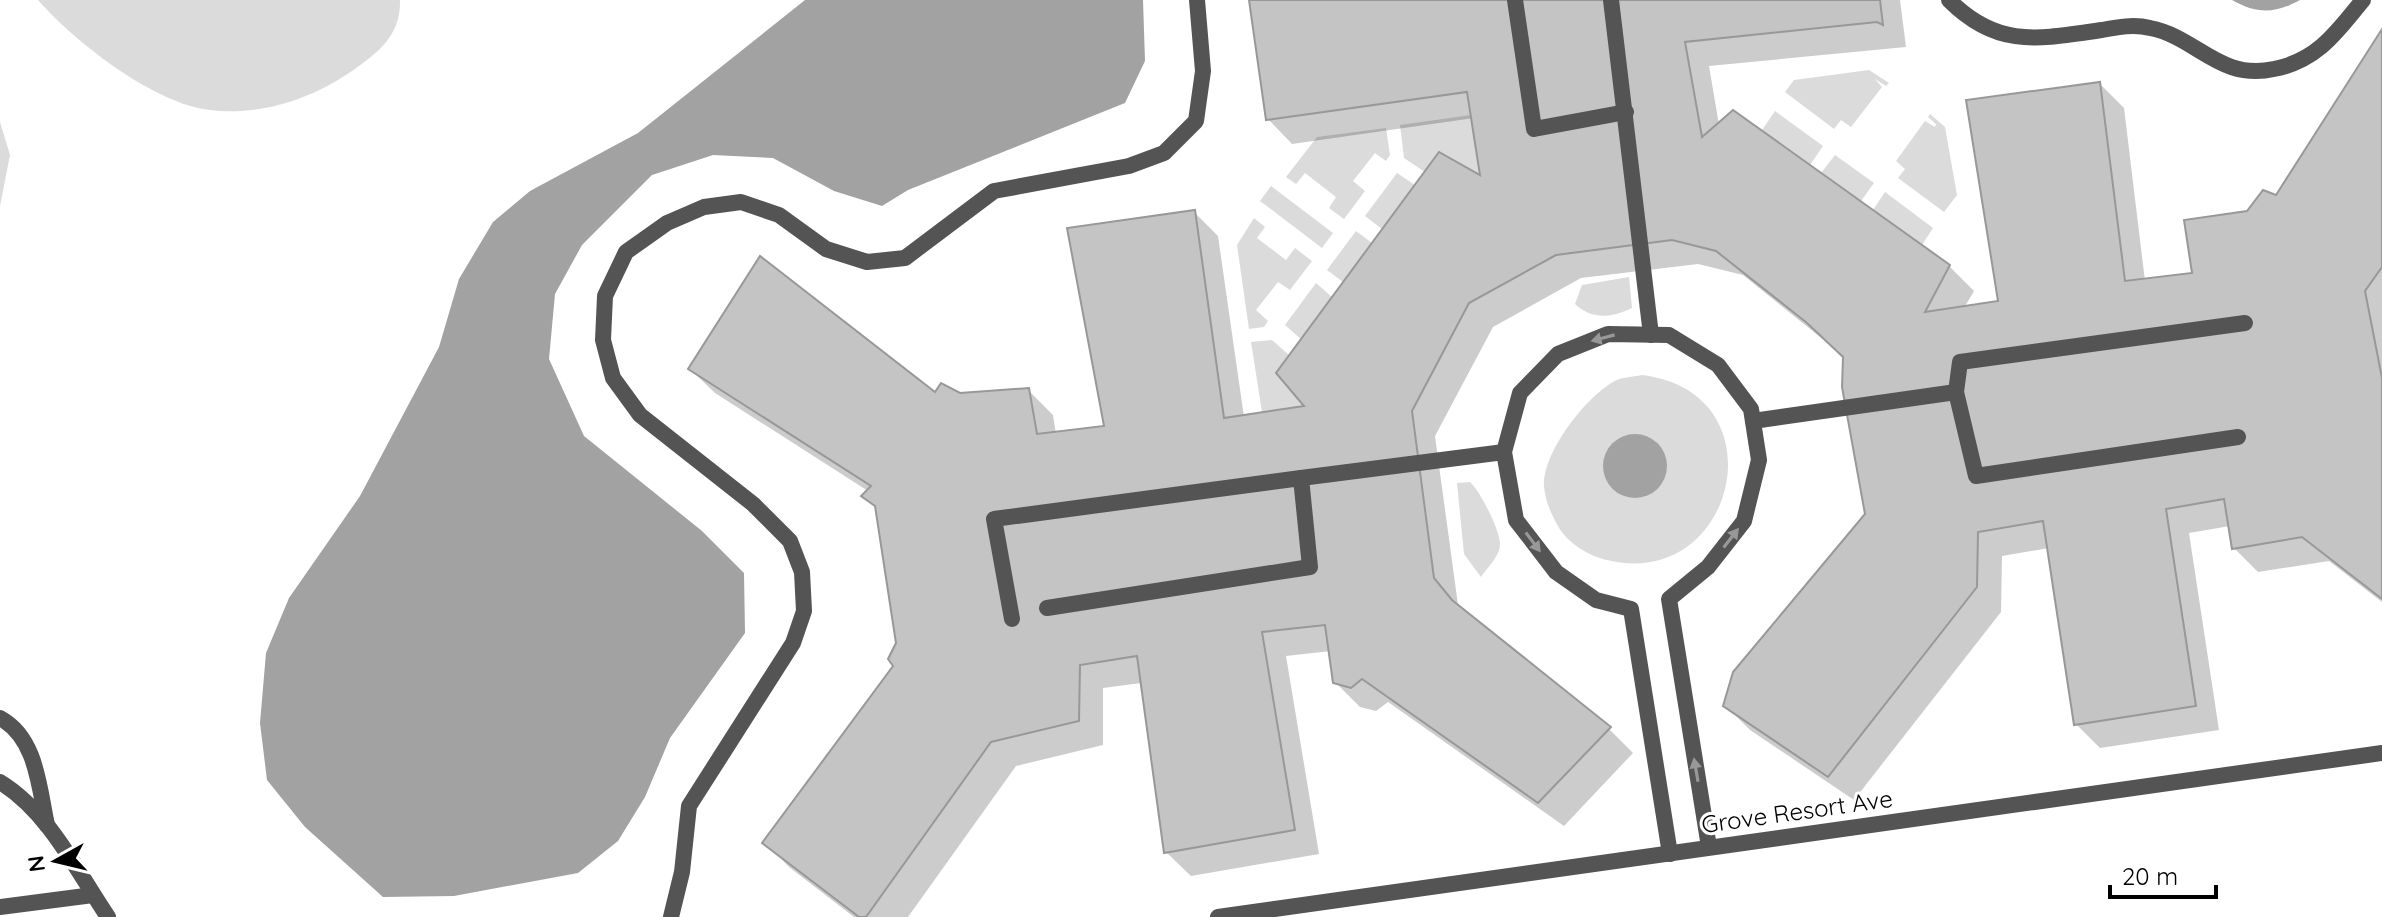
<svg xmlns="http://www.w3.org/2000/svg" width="2382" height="917" viewBox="0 0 2382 917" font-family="Quicksand,sans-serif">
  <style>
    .green { fill: #dbdbdb }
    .water { fill: #a2a2a2 }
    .shadow { fill: #0003 }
    .building { fill: #c4c4c4; stroke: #989898; stroke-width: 2 }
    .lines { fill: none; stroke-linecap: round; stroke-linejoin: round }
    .service { stroke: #545454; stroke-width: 16 }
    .minor { stroke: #545454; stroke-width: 16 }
    .oneway { fill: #989898 }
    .labels { text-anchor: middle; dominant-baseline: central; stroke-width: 6; stroke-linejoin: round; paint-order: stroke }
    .street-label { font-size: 24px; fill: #000; stroke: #fff }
  </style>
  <rect width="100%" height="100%" fill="#fff"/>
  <g class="green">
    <path d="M 38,0 L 400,0 C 401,35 379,52 352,71 C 310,100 255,118 203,109 C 148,99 74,41 38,0 Z"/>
    <polygon points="1869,70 1889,83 1886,86 1875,79 1882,87 1851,127 1841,120 1834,129 1785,92 1794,80"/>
    <polygon points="1775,111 1823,146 1810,165 1762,130"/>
    <polygon points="1930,114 1945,127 1957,195 1944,212 1898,178 1905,169 1896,161 1925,121 1935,127 1936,124 1928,117"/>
    <polygon points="1471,115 1480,175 1439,152 1425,172 1404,158 1400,125"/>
    <polygon points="0,122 10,155 0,206"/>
    <polygon points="1386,128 1390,155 1386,161 1375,153 1353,181 1365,191 1344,219 1329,208 1336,197 1305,173 1296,184 1286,177 1317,137"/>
    <polygon points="1835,155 1874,183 1861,201 1821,173"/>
    <polygon points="1397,173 1415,185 1382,229 1365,216"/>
    <polygon points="1271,186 1333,233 1322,248 1260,201"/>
    <polygon points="1885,192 1933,228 1922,245 1873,210"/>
    <polygon points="1254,218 1265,227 1257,238 1286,260 1295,248 1312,261 1290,290 1278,282 1256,310 1268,321 1264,327 1249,329 1237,245"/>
    <polygon points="1356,231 1372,243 1343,282 1327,270"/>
    <path d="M 1629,277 L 1632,308 C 1611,318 1592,320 1575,304 L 1582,285 Z"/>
    <polygon points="1316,283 1332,297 1301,339 1285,325"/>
    <polygon points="1272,340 1289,355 1276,373 1304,406 1262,412 1251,342"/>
    <path d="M 1642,375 C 1783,392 1736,592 1607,560 C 1589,556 1567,543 1558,526 C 1551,514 1545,500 1544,486 C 1543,452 1585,398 1613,382 C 1621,377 1633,377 1642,375 Z"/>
    <path d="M 1470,482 C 1480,491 1500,530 1500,544 C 1500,556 1487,568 1481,577 L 1464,554 L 1457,483 Z"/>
  </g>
  <g class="water">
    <polygon points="805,0 1143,0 1145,61 1125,103 908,190 882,206 834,191 773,158 713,155 652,175 582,245 555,294 549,359 584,436 702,531 744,573 745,633 670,738 645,797 618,841 578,873 454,896 383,897 305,827 267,780 260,723 266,653 289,598 360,496 439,347 459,279 493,222 530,191 638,133"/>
    <path d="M 2232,0 L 2300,0 C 2274,14 2257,14 2232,0 Z"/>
    <circle cx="1635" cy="466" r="32"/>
  </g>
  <polygon class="shadow" points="1251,0 1900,0 1906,47 1709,66 1719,125 1949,266 1974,291 1964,308 2000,303 2100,84 2124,108 2145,281 2195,274 2248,213 2276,197 2382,32 2382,602 2329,561 2258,572 2234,548 2230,526 2189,533 2219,730 2100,748 2076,724 2049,548 2002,556 2001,612 1854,800 1750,730 1725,705 1867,515 1845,357 1743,275 1698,264 1581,278 1493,327 1435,436 1458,605 1609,729 1633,753 1564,826 1388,702 1376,711 1360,707 1335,682 1331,651 1286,656 1319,854 1191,876 1166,852 1141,683 1103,688 1103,745 1016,766 908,917 854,917 789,867 765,842 895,666 898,643 877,509 863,496 868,491 715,393 690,369 936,395 1028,390 1053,415 1056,434 1107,428 1194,212 1218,236 1244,417 1308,407 1483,179 1474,118 1292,144 1268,119"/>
  <polygon class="building" points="1249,0 1880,0 1883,25 1877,22 1685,42 1702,137 1733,110 1950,265 1925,312 1998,301 1966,100 2100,82 2125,281 2192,273 2184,220 2247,211 2263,190 2276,195 2382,29 2382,267 2365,291 2382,378 2382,599 2302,537 2232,549 2224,499 2166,509 2196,706 2074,725 2043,521 1978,532 1977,587 1828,777 1723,706 1733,672 1865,514 1842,387 1843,357 1807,323 1716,251 1672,240 1556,255 1469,303 1412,411 1434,578 1452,600 1611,727 1538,803 1362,679 1351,688 1333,683 1325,625 1262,632 1295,830 1164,853 1137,656 1080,665 1079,721 991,742 866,917 859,917 762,843 893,666 888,659 896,643 875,506 861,496 871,486 688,369 760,256 935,392 941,383 960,393 1029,388 1037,434 1104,426 1067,228 1195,210 1224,418 1304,406 1276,373 1439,152 1480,175 1467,92 1266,120"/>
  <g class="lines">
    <g class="service">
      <polyline points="1515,0 1534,129 1626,112"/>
      <polyline points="1611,0 1651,335"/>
      <path d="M 1949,0 C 1998,49 2039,39 2102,30 C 2118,27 2134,24 2150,28 C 2197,37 2219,81 2274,69 C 2317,61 2337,32 2363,0"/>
      <polyline points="1753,421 1956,392"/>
      <polyline points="2238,437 1976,476 1956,392 1960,362 2245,323"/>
      <polyline points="1301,478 1504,452"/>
      <polyline points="1012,619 994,519 1301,478 1310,567 1047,608"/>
      <path d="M 0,718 C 37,738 39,788 47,825"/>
      <path d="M 0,782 C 48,811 77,871 108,917"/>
      <polyline points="1670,854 1631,609 1596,600 1556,572 1516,520 1504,452 1520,393 1558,354 1608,334 1669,335 1718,365 1751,409 1759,460 1744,521 1708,567 1669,599 1709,847"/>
      <polyline points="0,907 93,895"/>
      <polyline points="671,917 682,872 689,806 793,643 804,611 802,572 790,541 753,504 640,415 613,378 603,340 605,296 626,252 667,223 704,207 741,202 779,215 826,249 867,262 905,258 994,191 1129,166 1164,153 1196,121 1203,71 1197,0"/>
    </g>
    <polyline class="minor" points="1218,917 2382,753"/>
  </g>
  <defs><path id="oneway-solid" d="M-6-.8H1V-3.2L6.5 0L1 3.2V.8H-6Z" transform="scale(2)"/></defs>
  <g class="oneway">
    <use href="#oneway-solid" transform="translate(1603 338) rotate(165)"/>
    <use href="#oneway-solid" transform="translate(1731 538) rotate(-52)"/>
    <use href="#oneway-solid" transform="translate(1533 542) rotate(53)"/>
    <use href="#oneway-solid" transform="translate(1696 770) rotate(-100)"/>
  </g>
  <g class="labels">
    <g class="street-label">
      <text transform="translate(1797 811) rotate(-8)">Grove Resort Ave</text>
    </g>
  </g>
  <g transform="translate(56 861) rotate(262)" stroke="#ffffff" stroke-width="6" paint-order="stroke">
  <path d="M0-6L14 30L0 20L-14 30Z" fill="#000000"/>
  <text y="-12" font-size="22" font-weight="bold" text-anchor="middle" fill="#000000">N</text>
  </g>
  <path d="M2110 885v12h106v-12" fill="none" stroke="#000000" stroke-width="4"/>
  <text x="2122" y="885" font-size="24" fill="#000000" stroke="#ffffff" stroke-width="6" paint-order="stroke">20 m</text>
</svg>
